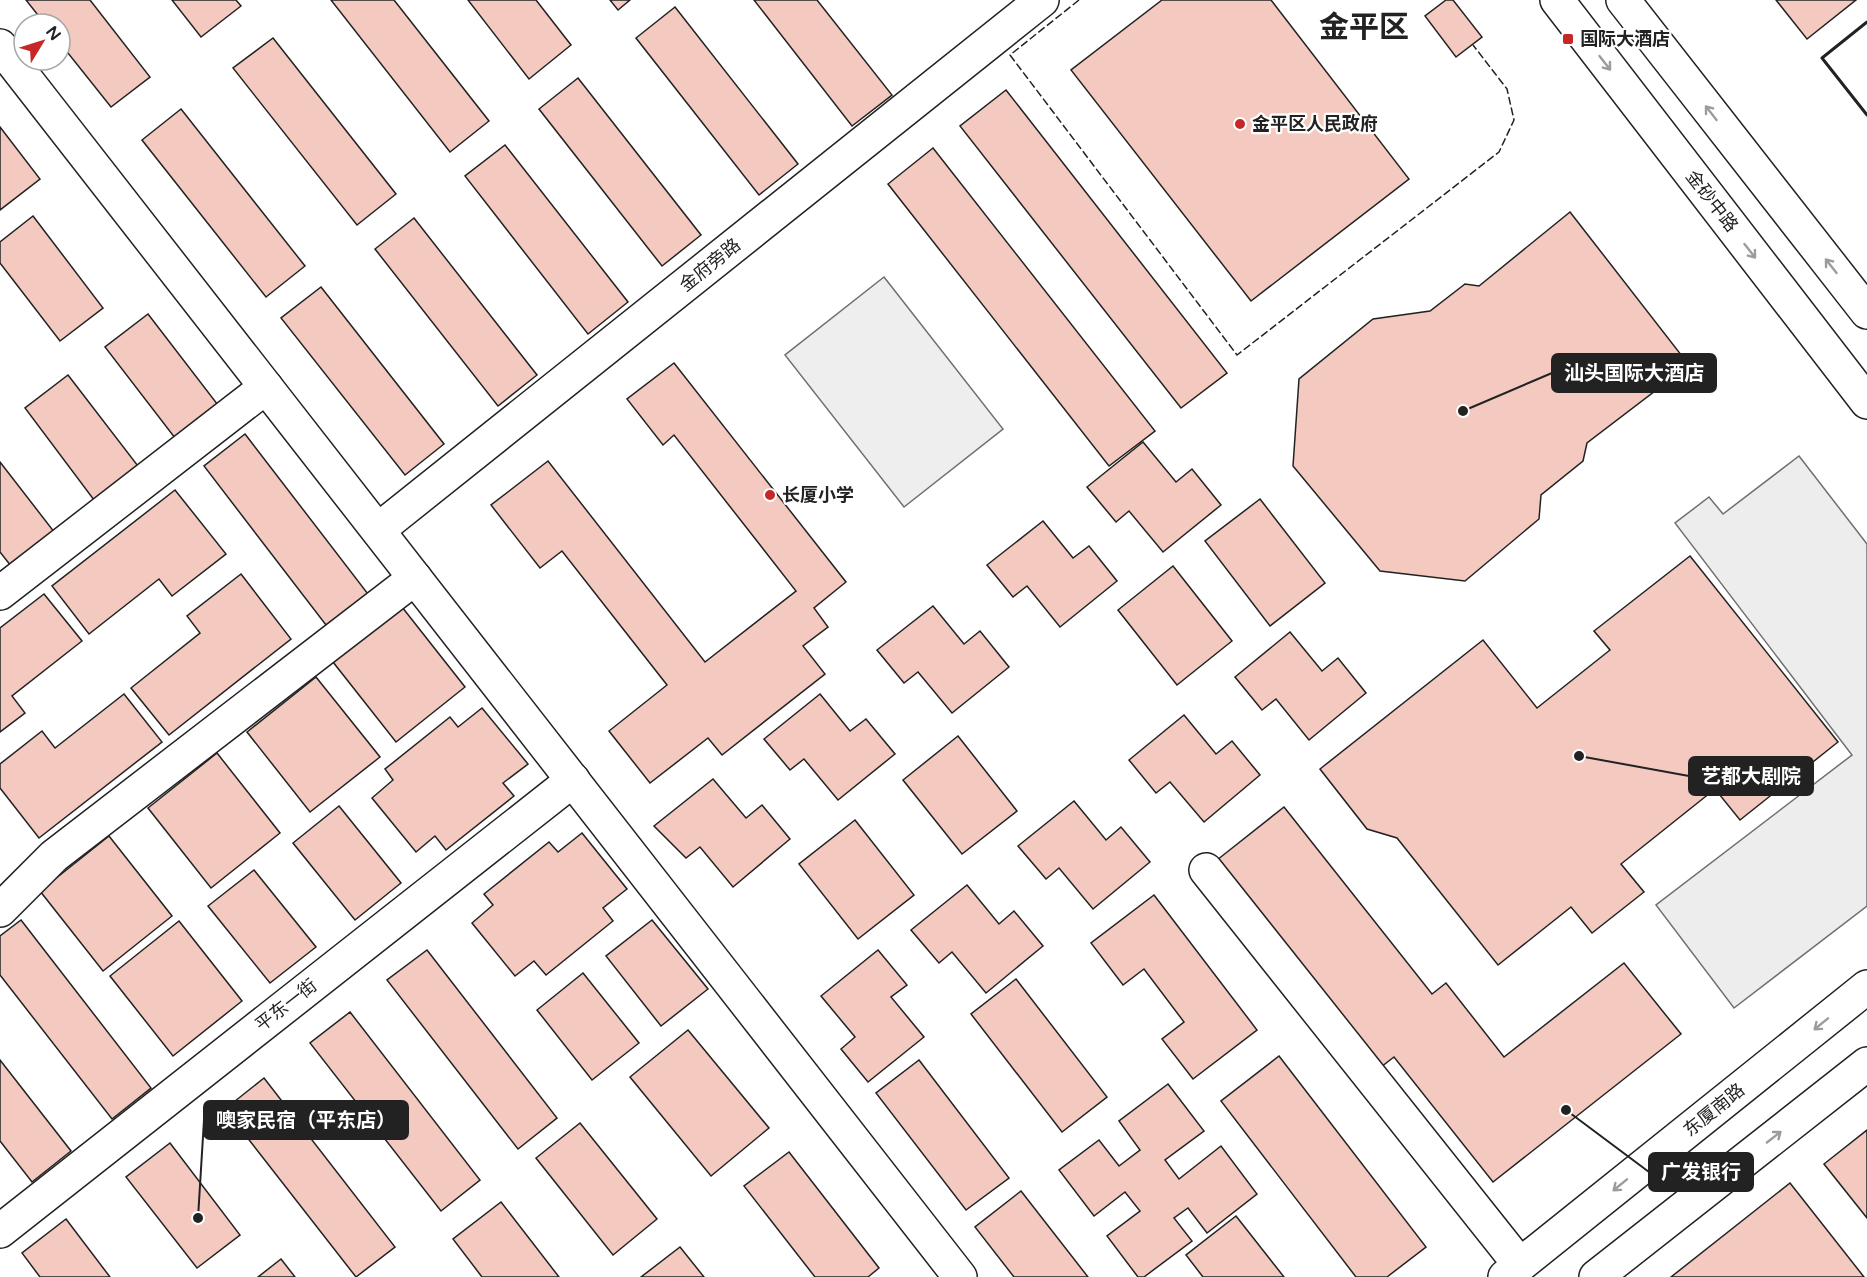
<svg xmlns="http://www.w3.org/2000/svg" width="1867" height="1277" viewBox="0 0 1867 1277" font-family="'Varela Round','Noto Sans SC',sans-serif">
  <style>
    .green { fill: #eee; stroke: #6f6f6f; stroke-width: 1.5 }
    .parking { fill: #ededed; stroke: #6f6f6f; stroke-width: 1.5 }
    .building { fill: #f3c9c0; stroke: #222; stroke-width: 1.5 }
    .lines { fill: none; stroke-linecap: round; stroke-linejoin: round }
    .minor-casing { stroke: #222; stroke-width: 36 }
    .major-casing { stroke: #222; stroke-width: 36 }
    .minor { stroke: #fff; stroke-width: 33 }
    .major { stroke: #fff; stroke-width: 33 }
    .fence { stroke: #222; stroke-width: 1.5; stroke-dasharray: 8 3; stroke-linecap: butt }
    .wall { stroke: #222; stroke-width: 3 }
    .oneway { stroke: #9c9c9c }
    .poi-dot { fill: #c62828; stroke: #fff; stroke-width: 2 }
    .labels { text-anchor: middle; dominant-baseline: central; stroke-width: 4.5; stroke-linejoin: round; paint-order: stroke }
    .poi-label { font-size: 18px; font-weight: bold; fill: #222; stroke: #fff; text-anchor: start }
    .street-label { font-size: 18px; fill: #222; stroke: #fff }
    .town-label { font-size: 30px; font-weight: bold; fill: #222; stroke: #fff }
    .leader { fill: none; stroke: #222; stroke-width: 2 }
    .callout-dot { fill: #222; stroke: #fff; stroke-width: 2 }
    .callout { fill: #222; stroke: #222; stroke-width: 2 }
    .callout-label { font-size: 20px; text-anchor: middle; font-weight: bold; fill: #fff }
  </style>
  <rect width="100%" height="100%" fill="#fff"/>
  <polygon class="green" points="884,277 1003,429 904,507 785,355"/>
  <polygon class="parking" points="1799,456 1867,544 1867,906 1734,1008 1656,905 1852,755 1675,523 1709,497 1723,514"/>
  <g class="building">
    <polygon points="26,0 90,0 150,77 111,107 60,43 60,24 45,24"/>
    <polygon points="172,0 236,0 241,6 201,37"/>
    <polygon points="331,0 394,0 489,121 450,152"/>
    <polygon points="468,0 536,0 571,45 529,79"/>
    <polygon points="610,0 630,0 618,10"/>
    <polygon points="754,0 817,0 892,95 852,126"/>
    <polygon points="1162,0 1271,0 1409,179 1251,301 1071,70"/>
    <polygon points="1446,0 1453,0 1482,37 1456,57 1425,16"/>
    <polygon points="1776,0 1856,0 1807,39"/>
    <polygon points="675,7 798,164 759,195 636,38"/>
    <polygon points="273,38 396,194 357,225 233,68"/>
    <polygon points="578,78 701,235 662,266 539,109"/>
    <polygon points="1006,90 1227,373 1181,408 960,126"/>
    <polygon points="181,109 305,266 266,297 142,140"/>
    <polygon points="0,127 40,179 0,210"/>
    <polygon points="505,145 628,302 588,334 465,176"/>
    <polygon points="933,148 1155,431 1109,466 888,184"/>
    <polygon points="1570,212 1689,365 1587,443 1583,461 1541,495 1539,519 1465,581 1380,571 1293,466 1299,379 1373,319 1430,311 1465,284 1479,286"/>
    <polygon points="33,216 103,308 60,341 0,263 0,242"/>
    <polygon points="414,218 537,375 498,406 375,249"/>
    <polygon points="321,287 444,444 405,475 281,318"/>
    <polygon points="148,314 218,405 175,438 105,347"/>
    <polygon points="674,363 846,582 814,608 828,627 803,646 825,674 722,755 708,738 650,783 609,731 667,685 562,551 540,568 491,505 548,461 705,662 796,591 674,435 663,445 627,399"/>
    <polygon points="68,375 138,466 94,500 25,408"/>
    <polygon points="245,434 368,594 326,625 204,466"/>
    <polygon points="1143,442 1176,482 1192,469 1221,505 1163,552 1129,511 1116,522 1087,487"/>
    <polygon points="0,462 55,533 11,566 0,552"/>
    <polygon points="175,490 226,554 172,596 159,579 89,634 52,586"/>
    <polygon points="1260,499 1325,583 1270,626 1205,541"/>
    <polygon points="1043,521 1073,558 1089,546 1117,581 1060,627 1027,586 1013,597 987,565"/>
    <polygon points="1690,556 1838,742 1740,820 1715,789 1621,864 1644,892 1592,933 1571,907 1498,965 1397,838 1367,829 1320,769 1483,640 1537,708 1610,650 1594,631"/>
    <polygon points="1173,566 1232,641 1177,685 1118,610"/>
    <polygon points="241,574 291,639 169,735 131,688 200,633 187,616"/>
    <polygon points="44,594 82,641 12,696 25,713 0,732 0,628"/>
    <polygon points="933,606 964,644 980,631 1009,667 952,713 918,672 904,683 877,650"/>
    <polygon points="402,607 465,687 396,742 333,662"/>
    <polygon points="1290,632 1322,671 1338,658 1366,693 1309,740 1276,699 1262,710 1235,677"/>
    <polygon points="316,677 380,757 310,812 247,732"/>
    <polygon points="124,694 162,742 39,838 0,788 0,764 42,731 55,748"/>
    <polygon points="820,694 850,731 866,719 895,754 838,800 804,759 790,770 764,739"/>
    <polygon points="482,708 528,764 503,783 514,796 446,850 435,836 416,852 372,798 393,780 385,769 450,717 458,727"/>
    <polygon points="1184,715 1216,754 1232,741 1260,775 1204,822 1170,782 1156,793 1129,760"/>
    <polygon points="958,736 1017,811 962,854 903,780"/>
    <polygon points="217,753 280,833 211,888 148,808"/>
    <polygon points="713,779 746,818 762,805 790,839 733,887 700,847 686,858 654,826"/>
    <polygon points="1074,801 1106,840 1121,827 1150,862 1093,909 1059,868 1046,879 1018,846"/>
    <polygon points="339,806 401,883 355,920 293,843"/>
    <polygon points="1284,807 1432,994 1446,983 1504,1057 1624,963 1681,1034 1493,1182 1394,1057 1381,1067 1217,860"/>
    <polygon points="855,820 914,895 858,939 799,864"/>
    <polygon points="582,833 627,889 603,908 613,921 546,975 534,961 515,976 472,923 493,905 484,894 549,842 558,852"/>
    <polygon points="109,836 172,916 103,971 40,891"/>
    <polygon points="254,870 316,947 270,983 208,906"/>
    <polygon points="967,885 999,924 1014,911 1043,946 986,993 952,952 939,963 911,930"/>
    <polygon points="1154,895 1257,1030 1193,1079 1162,1039 1184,1022 1144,969 1123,985 1091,943"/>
    <polygon points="21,920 151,1088 112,1119 0,975 0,936"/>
    <polygon points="652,920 708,989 661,1026 606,956"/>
    <polygon points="179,921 242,1001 173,1056 110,976"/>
    <polygon points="427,950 557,1118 518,1149 387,980"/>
    <polygon points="878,950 907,985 891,997 924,1037 868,1082 841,1049 855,1037 821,996"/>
    <polygon points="583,973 639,1043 592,1080 537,1010"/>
    <polygon points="1016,979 1107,1097 1062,1132 971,1014"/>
    <polygon points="350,1012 480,1180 441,1211 310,1043"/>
    <polygon points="688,1030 769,1128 711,1176 630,1077"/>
    <polygon points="1279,1056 1426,1247 1387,1277 1356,1277 1221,1101"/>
    <polygon points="0,1060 71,1151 32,1182 0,1141"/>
    <polygon points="919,1060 1009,1178 966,1210 876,1093"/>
    <polygon points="264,1078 395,1247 356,1277 225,1109"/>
    <polygon points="1168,1084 1204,1131 1165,1160 1179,1179 1221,1146 1257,1194 1207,1233 1188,1208 1174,1218 1192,1241 1144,1277 1138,1277 1107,1236 1140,1211 1125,1192 1094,1216 1059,1170 1099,1140 1119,1166 1140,1150 1119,1121"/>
    <polygon points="580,1123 657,1219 613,1255 536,1158"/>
    <polygon points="1867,1130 1867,1218 1824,1164"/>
    <polygon points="170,1143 240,1235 197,1268 126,1177"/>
    <polygon points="789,1152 879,1268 868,1277 815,1277 744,1186"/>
    <polygon points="1790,1183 1864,1277 1671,1277"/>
    <polygon points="1021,1191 1088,1277 1014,1277 975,1227"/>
    <polygon points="501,1202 559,1277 482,1277 453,1239"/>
    <polygon points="1236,1216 1284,1277 1203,1277 1186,1255"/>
    <polygon points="66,1219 110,1277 40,1277 22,1253"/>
    <polygon points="680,1247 704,1277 641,1277"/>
    <polygon points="281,1259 295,1277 258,1277"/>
  </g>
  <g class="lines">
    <g class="minor-casing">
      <g id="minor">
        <polyline points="0,46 960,1277"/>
        <polyline points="378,530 1042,0"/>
        <polyline points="0,593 266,387"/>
        <polyline points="1206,870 1520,1265"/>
        <polyline points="0,910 54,856 415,578"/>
        <polyline points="0,1231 573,780"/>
        <polyline points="1505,1277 1867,987"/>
        <polyline points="1596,1277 1867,1064"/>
      </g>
    </g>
    <g class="major-casing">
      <g id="major">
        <polyline points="1557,0 1867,402"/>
        <polyline points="1623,0 1867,312"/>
      </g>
    </g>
    <use href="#minor" class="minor"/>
    <use href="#major" class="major"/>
    <polyline class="fence" points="1079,0 1010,55 1237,355 1499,152 1514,120 1507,89 1473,45"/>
    <polyline class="wall" points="1867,22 1822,58 1867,115"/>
  </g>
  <defs><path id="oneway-shaft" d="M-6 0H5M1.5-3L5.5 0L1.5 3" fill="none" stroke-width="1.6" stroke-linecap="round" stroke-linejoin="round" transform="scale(1.5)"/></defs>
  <g class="oneway">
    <use href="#oneway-shaft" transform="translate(1605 63) rotate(52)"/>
    <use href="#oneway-shaft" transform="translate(1711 113) rotate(-128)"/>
    <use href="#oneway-shaft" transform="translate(1750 251) rotate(52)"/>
    <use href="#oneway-shaft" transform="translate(1831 266) rotate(-128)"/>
    <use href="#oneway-shaft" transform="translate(1821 1024) rotate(141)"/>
    <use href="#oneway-shaft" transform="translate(1774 1137) rotate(-38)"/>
    <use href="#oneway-shaft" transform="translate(1620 1185) rotate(141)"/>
  </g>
  <g class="poi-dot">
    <rect x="1562" y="33" width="12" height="12" rx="3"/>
    <circle cx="1240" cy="124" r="6"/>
    <circle cx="770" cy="495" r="6"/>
  </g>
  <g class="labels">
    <g class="poi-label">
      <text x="1580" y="39">国际大酒店</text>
      <text x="1252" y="124">金平区人民政府</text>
      <text x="782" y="495">长厦小学</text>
    </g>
    <g class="street-label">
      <text transform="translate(1712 201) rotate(52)">金砂中路</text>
      <text transform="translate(710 265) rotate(-39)">金府旁路</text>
      <text transform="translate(286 1005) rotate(-38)">平东一街</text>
      <text transform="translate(1714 1110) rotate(-39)">东厦南路</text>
    </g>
    <g class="town-label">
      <text x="1364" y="27">金平区</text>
    </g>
  </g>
  <path class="leader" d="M1463 411L1552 373M1579 756L1689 776M198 1218L204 1120M1566 1110L1649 1172"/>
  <g class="callout-dot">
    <circle cx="1463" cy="411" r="6"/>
    <circle cx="1579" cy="756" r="6"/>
    <circle cx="198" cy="1218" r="6"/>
    <circle cx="1566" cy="1110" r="6"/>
  </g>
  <g class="callout">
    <rect x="1552" y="354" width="164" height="38" rx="6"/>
    <rect x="1689" y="757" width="124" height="38" rx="6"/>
    <rect x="204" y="1101" width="204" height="38" rx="6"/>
    <rect x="1649" y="1153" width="104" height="38" rx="6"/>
  </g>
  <g class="callout-label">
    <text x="1634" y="380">汕头国际大酒店</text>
    <text x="1751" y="783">艺都大剧院</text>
    <text x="306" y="1127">噢家民宿（平东店）</text>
    <text x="1701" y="1179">广发银行</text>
  </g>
  <g transform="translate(42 42) rotate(52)"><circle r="28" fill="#ffffff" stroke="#a7a7a7" stroke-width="1.5"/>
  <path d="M0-4.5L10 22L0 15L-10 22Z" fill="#c62828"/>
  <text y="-9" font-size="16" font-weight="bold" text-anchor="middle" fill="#222222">N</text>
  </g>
</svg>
